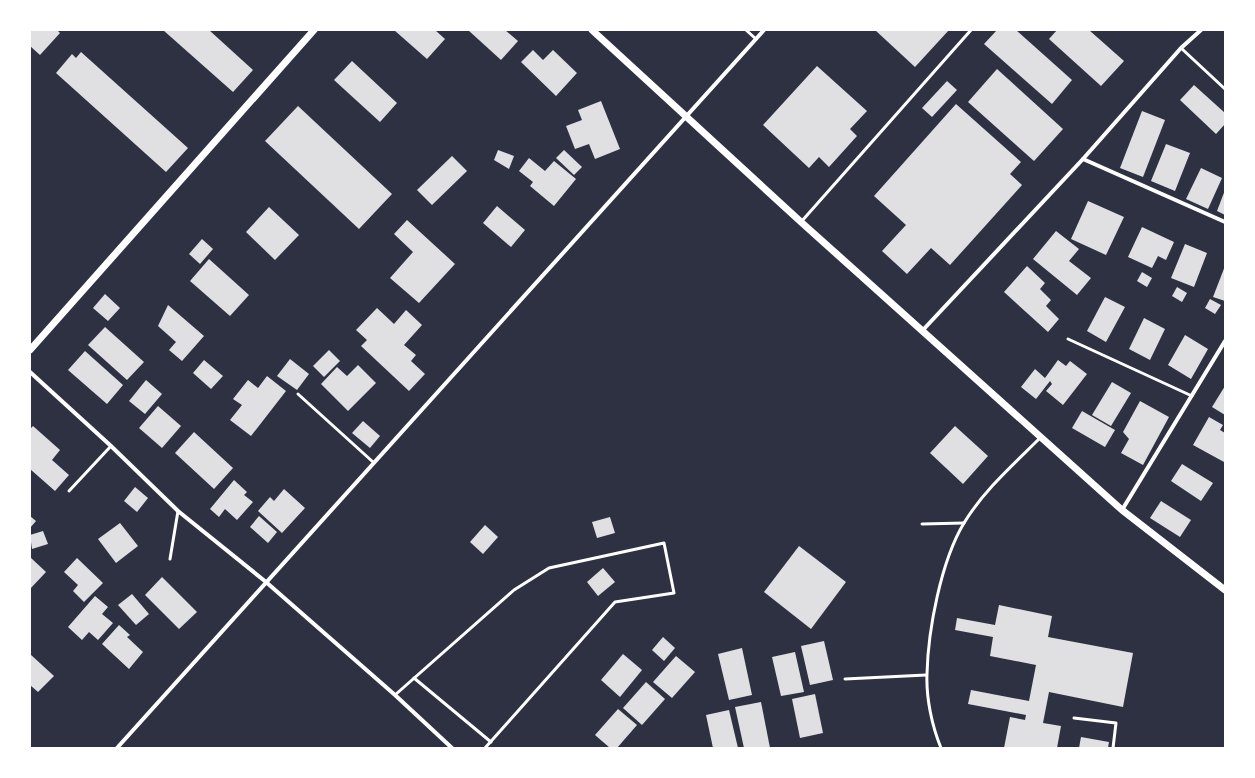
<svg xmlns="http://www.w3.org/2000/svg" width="1255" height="778" viewBox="0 0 1255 778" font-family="Commissioner,sans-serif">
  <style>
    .building { fill: #e0e0e3 }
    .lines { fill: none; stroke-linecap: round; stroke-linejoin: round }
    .service { stroke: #fff; stroke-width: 3 }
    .minor { stroke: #fff; stroke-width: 4 }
    .tertiary { stroke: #fff; stroke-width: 7 }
  </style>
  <rect width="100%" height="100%" fill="#2d3142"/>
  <g class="building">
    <polygon points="30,30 57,30 60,33 40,55 30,46"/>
    <polygon points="163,30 209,30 253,70 233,92"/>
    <polygon points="394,30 435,30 445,39 427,59"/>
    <polygon points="468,30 505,30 518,41 501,60"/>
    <polygon points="875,30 949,30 915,67"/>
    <polygon points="997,30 1016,30 1072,80 1052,104 984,44"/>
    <polygon points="1057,30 1089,30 1124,61 1101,86 1049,39"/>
    <polygon points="533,50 543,60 553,50 577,73 556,96 521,62"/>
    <polygon points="81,52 188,148 166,172 56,73 72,54 76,58"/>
    <polygon points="352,61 397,103 380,122 334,80"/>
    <polygon points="817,66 867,111 850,129 857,136 829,167 819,157 809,168 763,125"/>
    <polygon points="997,69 1063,129 1034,161 968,102"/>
    <polygon points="947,81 957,90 932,117 922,108"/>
    <polygon points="1194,85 1225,113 1225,124 1216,134 1180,100"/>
    <polygon points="601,101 620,149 595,159 589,144 575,149 566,126 582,120 578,110"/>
    <polygon points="956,104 1021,162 1010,174 1022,185 950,265 931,248 907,274 882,251 906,225 874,196"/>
    <polygon points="298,106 392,194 359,229 265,141"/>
    <polygon points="1142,111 1165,120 1143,177 1120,168"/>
    <polygon points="1166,144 1190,153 1175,191 1151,181"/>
    <polygon points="498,150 514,156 509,169 494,160"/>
    <polygon points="564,150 582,167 574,175 556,158"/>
    <polygon points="452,156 467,171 432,205 417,190"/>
    <polygon points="529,158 545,171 554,161 576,179 554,206 530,186 533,182 519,171"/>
    <polygon points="1201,168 1222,178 1208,209 1186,199"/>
    <polygon points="1225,190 1225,215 1217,211"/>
    <polygon points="1088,201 1124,217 1106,255 1071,239"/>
    <polygon points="497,206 525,230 511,247 483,223"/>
    <polygon points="269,207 299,235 275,260 246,232"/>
    <polygon points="407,220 455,264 419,303 390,278 413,252 394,234"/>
    <polygon points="1142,227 1174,242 1166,260 1158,256 1152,268 1128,257"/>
    <polygon points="1056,231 1079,249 1069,261 1091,278 1077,295 1033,259"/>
    <polygon points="202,239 213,249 200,264 189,254"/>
    <polygon points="1185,244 1207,253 1194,287 1171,278"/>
    <polygon points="209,259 249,295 230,316 190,281"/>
    <polygon points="1027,266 1045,283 1040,289 1051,300 1046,306 1059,319 1048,332 1004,292"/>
    <polygon points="1225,266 1225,301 1213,297"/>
    <polygon points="1142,272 1152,278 1147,287 1137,281"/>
    <polygon points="1177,287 1187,293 1182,302 1172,296"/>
    <polygon points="105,294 120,308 108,321 93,308"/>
    <polygon points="1105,297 1125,307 1106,342 1087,331"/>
    <polygon points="1210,299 1221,305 1215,314 1205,308"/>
    <polygon points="168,305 204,336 182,361 169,350 176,342 158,326"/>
    <polygon points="377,308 394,324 406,310 422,325 404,345 416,355 411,361 425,374 409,391 361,346 367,340 356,330"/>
    <polygon points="1144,318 1165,329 1150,360 1129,349"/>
    <polygon points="105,327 144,362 127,380 88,345"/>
    <polygon points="1185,335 1208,349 1191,379 1168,365"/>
    <polygon points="329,350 340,361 324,377 313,366"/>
    <polygon points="85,351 123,385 107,404 68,370"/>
    <polygon points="290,359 309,374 297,390 277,376"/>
    <polygon points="204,360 223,376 211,389 193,373"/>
    <polygon points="1058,360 1066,366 1070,361 1087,374 1063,405 1046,391 1052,384 1050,381 1036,399 1021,387 1035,369 1045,378"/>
    <polygon points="358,365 376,383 348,411 321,384 337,367 347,376"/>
    <polygon points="267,376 286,391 251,436 230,420 242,405 233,399 248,380 258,388"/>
    <polygon points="146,380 162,394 145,414 129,401"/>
    <polygon points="1112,382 1131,393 1111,426 1092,415"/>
    <polygon points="1225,386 1225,415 1212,407"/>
    <polygon points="1140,401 1169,417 1143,465 1121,453 1129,439 1123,432"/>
    <polygon points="158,406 181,426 162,448 139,428"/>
    <polygon points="1082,411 1115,430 1105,447 1072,428"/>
    <polygon points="1209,417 1223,425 1220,430 1225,433 1224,462 1193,445"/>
    <polygon points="363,421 380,436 370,448 352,433"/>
    <polygon points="33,426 60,450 52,460 69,475 55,491 30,469 30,429"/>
    <polygon points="955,426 988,456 963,484 930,453"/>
    <polygon points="194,432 233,468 214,489 175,453"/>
    <polygon points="1182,464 1213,483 1201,501 1171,481"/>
    <polygon points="234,480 247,492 244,495 253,502 237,520 225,509 219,517 210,509"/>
    <polygon points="135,487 148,498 137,512 124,501"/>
    <polygon points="284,489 305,508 282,533 258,511 270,497 274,501"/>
    <polygon points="1161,501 1191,520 1180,537 1150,518"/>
    <polygon points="30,516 36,521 30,528"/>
    <polygon points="259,516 277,532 268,543 250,527"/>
    <polygon points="610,517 615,533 597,538 592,522"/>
    <polygon points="120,523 138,546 116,563 98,539"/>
    <polygon points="485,525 498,537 483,554 470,542"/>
    <polygon points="43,531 48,544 32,549 30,535"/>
    <polygon points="799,546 846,582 811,629 764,592"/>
    <polygon points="30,557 46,572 30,589"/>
    <polygon points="77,558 103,583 84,602 73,591 78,585 64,572"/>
    <polygon points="603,568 615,582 598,596 587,582"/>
    <polygon points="162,577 197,612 179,629 145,595"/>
    <polygon points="132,594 149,614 136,625 118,605"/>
    <polygon points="95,596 108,607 102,614 113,623 98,640 89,632 82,640 68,627"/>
    <polygon points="999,605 1052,616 1048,637 1133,653 1123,707 1049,692 1043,723 1061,726 1057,748 1004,748 1010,717 1025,720 1026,715 968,704 971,690 1029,701 1036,665 990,656 993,637 955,630 957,618 995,625"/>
    <polygon points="119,625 130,635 127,637 143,652 129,669 102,644"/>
    <polygon points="663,637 675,648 664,661 652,650"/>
    <polygon points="824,641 833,680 810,685 801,646"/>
    <polygon points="742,648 752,695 729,700 718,654"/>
    <polygon points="795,652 804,692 781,696 772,657"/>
    <polygon points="30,654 54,676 38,692 30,685"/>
    <polygon points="623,654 642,670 620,697 601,680"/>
    <polygon points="676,656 695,672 672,698 653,682"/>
    <polygon points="646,682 665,699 642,725 623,708"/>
    <polygon points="815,694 823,733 800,738 792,699"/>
    <polygon points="761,702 770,748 744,748 735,707"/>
    <polygon points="618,709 637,725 617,748 610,748 595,735"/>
    <polygon points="729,710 738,748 713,748 706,715"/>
    <polygon points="1081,737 1109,742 1108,748 1079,748"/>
  </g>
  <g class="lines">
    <g class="service">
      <polyline points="746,30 756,39"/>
      <polyline points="1181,48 1225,89"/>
      <polyline points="801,222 971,30"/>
      <polyline points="1068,339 1192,396"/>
      <polyline points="298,394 373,462"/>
      <polyline points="69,491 111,446"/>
      <polyline points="922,524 964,523"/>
      <polyline points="170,559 178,511"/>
      <polyline points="414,678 491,742"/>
      <polyline points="845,679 926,675"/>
      <polyline points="395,695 514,590 549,568 664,543 674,593 615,602 485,748"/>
      <polyline points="1074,718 1116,723 1113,748"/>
      <path d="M 941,748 C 932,726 926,698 927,674 C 928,630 941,561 964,523 C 984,490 1014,464 1041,437"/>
    </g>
    <g class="minor">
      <polyline points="1083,159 1225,222"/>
      <polyline points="922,331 1083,159 1181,48 1201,30"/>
      <polyline points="30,372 111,446 178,511 266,582 395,695 452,748"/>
      <polyline points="1122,510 1225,341"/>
      <polyline points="117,748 764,30"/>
    </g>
    <g class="tertiary">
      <polyline points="592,30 801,222 1122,510 1225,590"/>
      <polyline points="30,350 314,30"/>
    </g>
  </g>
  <rect width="1255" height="778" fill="none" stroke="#ffffff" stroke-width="62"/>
</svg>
